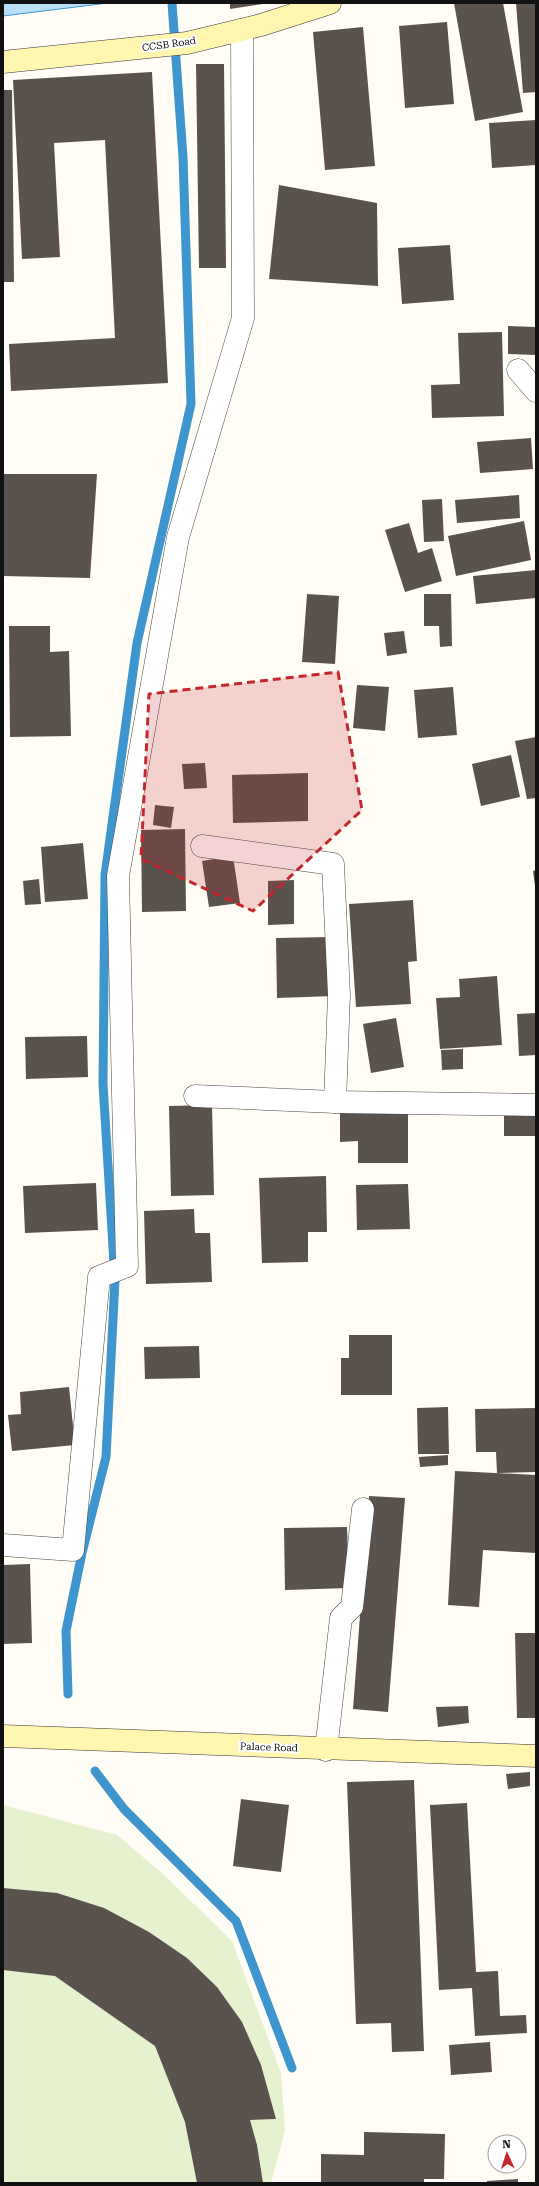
<svg xmlns="http://www.w3.org/2000/svg" width="539" height="2186" viewBox="0 0 539 2186" font-family="'Roboto Serif',serif">
  <style>
    .pitch { fill: #e6f2cf }
    .water { fill: #b9e0f7; stroke: #3f96cf }
    .lines { fill: none; stroke-linecap: round; stroke-linejoin: round }
    .stream { stroke: #3f96cf; stroke-width: 9 }
    .building { fill: #5a524d }
    .minor-casing { stroke: #444; stroke-width: 23 }
    .secondary-casing { stroke: #333; stroke-width: 23 }
    .minor { stroke: #fff; stroke-width: 22 }
    .secondary { stroke: #fff6b0; stroke-width: 22 }
    .marked { fill: #c4262e; fill-opacity: 0.2; stroke: #c4262e; stroke-width: 3; stroke-dasharray: 8 5; stroke-linejoin: round }
    .labels { text-anchor: middle; dominant-baseline: central; stroke-width: 4; stroke-linejoin: round; paint-order: stroke }
    .street-label { font-size: 10px; fill: #111; stroke: #fff }
  </style>
  <rect width="100%" height="100%" fill="#fffdf5"/>
  <polygon class="pitch" points="3,1805 117,1835 162,1873 232,1941 281,2073 285,2131 271,2183 3,2183"/>
  <polygon class="water" points="3,3 108,3 3,16"/>
  <g class="lines">
    <g class="stream">
      <polyline points="68,1694 66,1631 82,1553 106,1457 115,1280 103,1084 105,875 137,643 191,404 183,157 172,3"/>
      <polyline points="95,1771 124,1809 236,1921 292,2068"/>
    </g>
  </g>
  <g class="building">
    <polygon points="230,3 262,3 263,4 230,9"/>
    <polygon points="454,3 503,3 523,112 475,121"/>
    <polygon points="516,3 536,3 536,92 523,93"/>
    <polygon points="447,22 454,104 405,108 399,26"/>
    <polygon points="363,27 375,166 325,170 313,32"/>
    <polygon points="196,64 224,64 226,268 199,268"/>
    <polygon points="152,72 168,383 11,391 9,344 115,338 105,140 54,143 60,257 22,259 13,80"/>
    <polygon points="3,90 12,90 14,282 3,282"/>
    <polygon points="536,120 536,165 492,168 489,123"/>
    <polygon points="279,185 377,203 378,286 269,279"/>
    <polygon points="450,245 454,300 402,304 398,248"/>
    <polygon points="508,326 536,327 536,355 508,354"/>
    <polygon points="502,332 504,416 432,418 431,385 460,384 458,333"/>
    <polygon points="531,438 533,469 480,473 477,442"/>
    <polygon points="3,474 97,474 90,578 3,576"/>
    <polygon points="519,495 520,518 457,523 455,500"/>
    <polygon points="442,499 444,541 424,542 422,500"/>
    <polygon points="524,521 531,560 456,576 448,536"/>
    <polygon points="409,523 418,553 432,548 442,581 405,592 385,530"/>
    <polygon points="536,570 536,598 476,604 473,576"/>
    <polygon points="307,594 339,596 335,664 302,662"/>
    <polygon points="424,594 451,594 452,646 440,647 439,626 424,626"/>
    <polygon points="9,626 50,626 50,652 69,651 71,736 10,737"/>
    <polygon points="404,631 407,653 387,656 384,633"/>
    <polygon points="357,685 389,687 385,731 353,728"/>
    <polygon points="453,687 457,735 418,738 414,690"/>
    <polygon points="536,737 536,798 527,799 515,741"/>
    <polygon points="511,755 520,797 481,806 472,764"/>
    <polygon points="205,763 207,788 184,789 182,764"/>
    <polygon points="308,773 308,821 233,823 232,775"/>
    <polygon points="155,805 174,807 171,828 153,825"/>
    <polygon points="185,829 186,911 142,912 141,830"/>
    <polygon points="83,843 88,899 45,902 41,847"/>
    <polygon points="233,856 240,903 209,907 202,861"/>
    <polygon points="536,870 536,886 535,886 533,871"/>
    <polygon points="39,879 41,904 25,905 23,881"/>
    <polygon points="294,880 294,924 268,925 268,881"/>
    <polygon points="413,900 417,961 408,962 411,1004 356,1007 349,904"/>
    <polygon points="332,937 334,996 277,998 276,938"/>
    <polygon points="497,976 502,1045 440,1049 436,998 460,997 459,979"/>
    <polygon points="536,1013 536,1055 519,1056 517,1014"/>
    <polygon points="396,1018 404,1067 371,1073 363,1024"/>
    <polygon points="87,1036 88,1077 26,1079 25,1037"/>
    <polygon points="463,1049 463,1069 442,1070 441,1050"/>
    <polygon points="212,1105 214,1195 171,1196 169,1106"/>
    <polygon points="408,1106 408,1163 358,1163 358,1141 340,1142 340,1112"/>
    <rect x="504" y="1106" width="32" height="30"/>
    <polygon points="326,1176 327,1232 308,1232 308,1262 262,1263 259,1178"/>
    <polygon points="96,1183 98,1230 25,1233 23,1186"/>
    <polygon points="408,1184 410,1229 357,1230 356,1185"/>
    <polygon points="194,1209 195,1233 210,1233 212,1282 146,1284 144,1211"/>
    <polygon points="349,1335 392,1335 392,1395 341,1395 341,1358 349,1358"/>
    <polygon points="199,1346 200,1378 145,1379 144,1347"/>
    <polygon points="69,1387 75,1445 12,1451 8,1415 21,1414 20,1392"/>
    <polygon points="448,1407 449,1454 418,1454 417,1408"/>
    <polygon points="536,1408 536,1472 497,1473 496,1452 476,1452 475,1409"/>
    <polygon points="448,1455 448,1465 420,1467 419,1457"/>
    <polygon points="455,1471 536,1475 536,1553 483,1550 479,1607 448,1605"/>
    <polygon points="369,1496 405,1498 388,1712 353,1709"/>
    <polygon points="347,1527 349,1588 285,1590 284,1528"/>
    <polygon points="30,1564 32,1643 3,1644 3,1565"/>
    <polygon points="515,1633 536,1633 536,1718 517,1718"/>
    <polygon points="468,1706 469,1723 438,1727 436,1707"/>
    <polygon points="530,1772 530,1786 508,1789 506,1774"/>
    <polygon points="414,1780 424,2051 392,2052 391,2023 356,2024 347,1782"/>
    <polygon points="241,1799 289,1805 281,1872 233,1866"/>
    <polygon points="467,1803 476,1972 498,1971 500,2016 526,2015 527,2033 475,2036 472,1988 439,1990 430,1805"/>
    <polygon points="3,1888 57,1893 104,1908 149,1932 187,1958 217,1987 242,2022 261,2065 276,2119 250,2120 257,2145 263,2183 197,2183 185,2122 155,2046 55,1976 3,1970"/>
    <polygon points="490,2042 492,2072 451,2075 449,2045"/>
    <polygon points="364,2132 445,2134 444,2179 424,2179 424,2183 321,2183 321,2154 364,2155"/>
    <polygon points="518,2179 518,2183 487,2183 487,2181"/>
  </g>
  <g class="lines">
    <g class="minor-casing">
      <g id="minor">
        <polyline points="518,370 536,391"/>
        <polyline points="202,846 333,864 339,995 335,1102"/>
        <polyline points="195,1096 335,1102 536,1105"/>
        <polyline points="3,1545 73,1550 99,1277 127,1266 118,876 178,537 243,318 242,30"/>
        <polyline points="326,1750 341,1618 352,1607 363,1509"/>
      </g>
    </g>
    <g class="secondary-casing">
      <g id="secondary">
        <polyline points="3,62 187,43 261,25 330,3"/>
        <polyline points="3,1736 536,1756"/>
      </g>
    </g>
    <use href="#minor" class="minor"/>
    <use href="#secondary" class="secondary"/>
  </g>
  <path class="marked" d="M 338,672 L 362,810 L 253,911 L 141,859 L 149,694 Z"/>
  <g class="labels">
    <g class="street-label">
      <text transform="translate(169 44) rotate(-8)">CCSB Road</text>
      <text transform="translate(269 1747) rotate(2)">Palace Road</text>
    </g>
  </g>
  <rect width="539" height="2186" fill="none" stroke="#111111" stroke-width="8"/>
  <g transform="translate(507 2154) rotate(357)"><circle r="19" fill="#ffffff" stroke="#a0a0a0"/>
  <path d="M0-3L7 15L0 10L-7 15Z" fill="#c4262e"/>
  <text y="-6" font-size="11" font-weight="bold" text-anchor="middle" fill="#111111">N</text>
  </g>
</svg>
